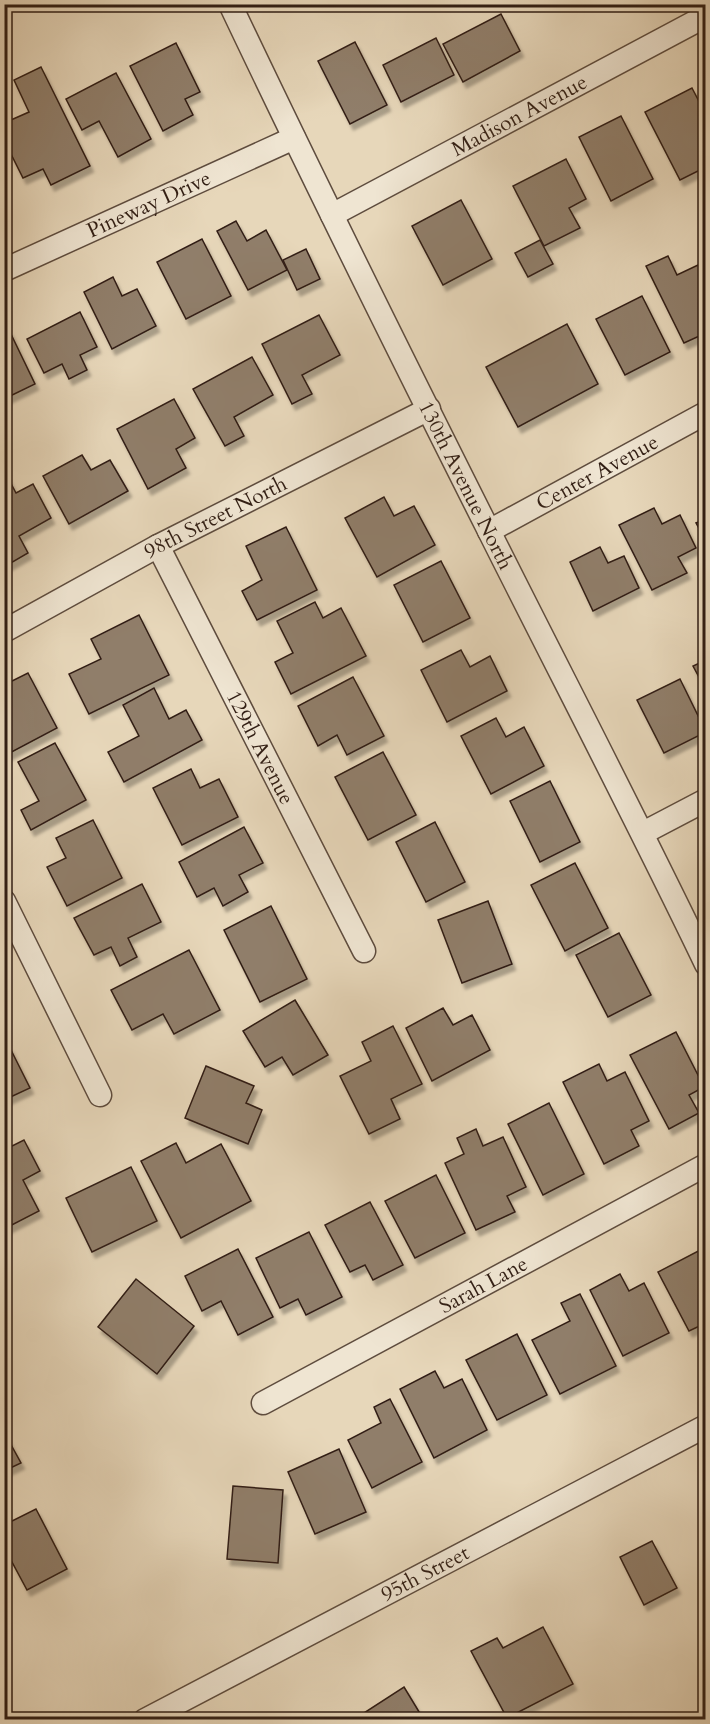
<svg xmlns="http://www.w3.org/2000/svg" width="710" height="1724" viewBox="0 0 710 1724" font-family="Cardo,serif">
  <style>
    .building { fill: #907e6a; stroke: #311e14; stroke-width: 1.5; filter: url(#shadow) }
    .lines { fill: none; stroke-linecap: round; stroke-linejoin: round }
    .minor-casing { stroke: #5e4c3e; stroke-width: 25 }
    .minor { stroke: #efe5d2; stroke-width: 22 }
    .labels { text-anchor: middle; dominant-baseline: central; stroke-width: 6; stroke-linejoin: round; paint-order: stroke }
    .street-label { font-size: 21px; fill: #311e14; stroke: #efe5d2 }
  </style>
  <defs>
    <filter id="shadow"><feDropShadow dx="3.5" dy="6" stdDeviation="1.5" flood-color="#0004"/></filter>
  </defs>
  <rect width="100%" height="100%" fill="#e7d7ba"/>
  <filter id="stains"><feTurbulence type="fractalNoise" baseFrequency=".00333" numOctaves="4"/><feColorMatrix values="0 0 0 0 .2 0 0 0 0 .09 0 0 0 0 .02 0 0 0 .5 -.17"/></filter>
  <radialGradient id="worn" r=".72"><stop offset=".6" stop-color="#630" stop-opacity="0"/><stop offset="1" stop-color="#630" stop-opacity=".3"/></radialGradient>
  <g class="building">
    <polygon points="501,14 520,51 463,82 443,44"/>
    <polygon points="436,38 454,75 401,102 383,65"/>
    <polygon points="355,42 387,105 350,124 318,61"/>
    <polygon points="176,43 200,92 185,99 193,115 163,131 130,66"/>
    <polygon points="41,67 90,166 51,185 43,169 23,178 4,140 4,123 29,112 14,80"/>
    <polygon points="116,73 151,139 118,157 99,121 82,130 66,99"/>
    <polygon points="692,88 706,115 706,167 680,180 645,112"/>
    <polygon points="621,116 653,179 611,201 579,137"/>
    <polygon points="566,159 586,199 569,208 580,228 544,246 513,186"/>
    <polygon points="461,200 492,259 443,285 412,226"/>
    <polygon points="236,221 247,241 266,230 287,270 248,290 217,231"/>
    <polygon points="202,239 231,296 186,319 157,262"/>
    <polygon points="540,240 553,264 528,277 515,253"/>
    <polygon points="306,249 320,279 297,290 283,260"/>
    <polygon points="668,256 677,275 698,265 706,279 706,333 684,343 646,266"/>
    <polygon points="113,277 122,296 137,289 156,326 112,349 84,292"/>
    <polygon points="642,296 670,352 625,375 596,319"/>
    <polygon points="80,312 97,347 80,355 87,370 69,379 62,364 44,373 27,339"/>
    <polygon points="319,315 340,355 302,375 312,394 292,404 262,344"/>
    <polygon points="567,324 598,384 518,427 486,367"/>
    <polygon points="9,330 35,384 4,399 4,332"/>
    <polygon points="252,357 273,395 234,417 244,436 225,446 193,389"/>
    <polygon points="174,399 195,438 176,449 186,468 148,489 117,429"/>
    <polygon points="82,455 91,470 110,460 128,491 69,524 43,476"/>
    <polygon points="7,476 16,493 33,484 51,518 19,536 28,553 4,567 4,478"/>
    <polygon points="384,497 394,516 414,506 435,545 377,577 345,518"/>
    <polygon points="654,508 662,524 680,515 696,548 678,557 687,573 652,590 619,525"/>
    <polygon points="706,519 706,541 696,523"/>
    <polygon points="286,527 317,590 257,620 242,591 262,580 246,546"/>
    <polygon points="600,547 608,563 624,556 639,588 593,611 570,562"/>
    <polygon points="441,561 470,618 423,642 394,585"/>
    <polygon points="315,602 323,618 341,608 366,656 291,694 275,662 293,653 277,621"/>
    <polygon points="139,615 169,675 89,714 69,674 101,659 91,639"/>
    <polygon points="461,650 470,667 490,656 507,691 447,722 421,670"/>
    <polygon points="706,660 706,690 693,666"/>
    <polygon points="28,673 57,728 4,756 4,685"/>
    <polygon points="353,677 384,736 347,755 337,735 318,746 298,706"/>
    <polygon points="680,679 706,732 664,753 637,700"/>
    <polygon points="154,688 169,719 186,710 202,740 124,782 108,752 139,736 123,705"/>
    <polygon points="496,718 506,737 524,727 544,766 491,794 461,736"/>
    <polygon points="55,743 86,800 31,830 21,810 39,801 18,762"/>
    <polygon points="383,752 416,815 368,840 335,777"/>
    <polygon points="191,769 200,788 219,779 238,817 182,845 153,788"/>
    <polygon points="550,781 580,842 540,862 510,801"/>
    <polygon points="93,820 122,878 67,906 47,867 66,858 56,838"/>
    <polygon points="435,822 465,882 426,902 396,842"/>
    <polygon points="244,827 263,863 239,875 248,892 223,906 214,888 197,897 179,862"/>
    <polygon points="575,863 608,928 565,951 531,885"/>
    <polygon points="142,884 161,922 128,938 137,957 120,966 111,947 94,955 74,918"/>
    <polygon points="488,901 512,964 462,983 438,920"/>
    <polygon points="271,906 307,979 260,1002 224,930"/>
    <polygon points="619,933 651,995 608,1017 576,955"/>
    <polygon points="189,950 220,1010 174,1034 163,1014 132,1030 111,990"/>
    <polygon points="295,1000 328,1055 293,1075 282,1057 265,1067 243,1031"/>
    <polygon points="443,1008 453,1025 472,1015 490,1050 432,1081 406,1028"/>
    <polygon points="393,1026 422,1084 391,1099 400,1119 369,1134 340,1076 371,1061 362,1042"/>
    <polygon points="676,1032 704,1087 689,1095 699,1113 669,1129 630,1055"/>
    <polygon points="9,1046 30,1088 4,1100 4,1048"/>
    <polygon points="599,1064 607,1081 625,1072 649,1121 631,1130 639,1146 604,1164 563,1082"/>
    <polygon points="206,1066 254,1086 246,1103 262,1110 248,1144 185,1118"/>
    <polygon points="549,1103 584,1174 543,1195 508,1124"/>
    <polygon points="476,1129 483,1146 503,1137 526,1187 507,1196 515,1212 476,1230 445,1163 464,1154 457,1138"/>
    <polygon points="24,1140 40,1171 23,1180 39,1211 4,1229 4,1150"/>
    <polygon points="176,1143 186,1163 221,1144 251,1201 181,1238 141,1161"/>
    <polygon points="131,1167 157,1221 92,1252 66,1198"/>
    <polygon points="436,1175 465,1233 415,1258 385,1201"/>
    <polygon points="370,1202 403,1265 373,1280 365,1265 350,1272 325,1225"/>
    <polygon points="309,1232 342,1297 306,1315 298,1299 280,1308 256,1258"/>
    <polygon points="706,1247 706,1323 689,1331 658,1272"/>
    <polygon points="238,1249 273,1317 238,1335 221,1301 202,1311 185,1276"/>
    <polygon points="620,1274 629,1291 644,1283 669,1333 623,1356 590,1290"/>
    <polygon points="136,1279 194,1326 157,1374 98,1327"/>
    <polygon points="580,1294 616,1366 560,1394 532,1340 570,1321 561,1303"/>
    <polygon points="517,1334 547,1395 497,1420 466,1360"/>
    <polygon points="435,1371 444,1388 462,1379 487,1430 434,1458 400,1389"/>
    <polygon points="390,1399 422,1462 372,1488 348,1440 381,1423 374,1407"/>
    <polygon points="4,1432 21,1463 4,1471"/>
    <polygon points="339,1449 366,1512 315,1534 288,1472"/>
    <polygon points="233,1486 283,1490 278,1563 227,1559"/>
    <polygon points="36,1509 67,1569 27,1590 4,1547 4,1525"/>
    <polygon points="652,1541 677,1588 644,1605 620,1557"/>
    <polygon points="543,1627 573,1684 507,1718 471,1651 497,1638 503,1648"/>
    <polygon points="404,1687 424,1720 353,1720"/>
  </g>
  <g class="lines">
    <g class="minor-casing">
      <g id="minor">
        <path id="s1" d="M 230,4 C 314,181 401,356 489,531 C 561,675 636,818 706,964"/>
        <path id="s2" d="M 332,215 L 706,16"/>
        <path id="s3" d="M 4,270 L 294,138"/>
        <path id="s4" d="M 489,531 L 706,413"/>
        <path id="s5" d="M 158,546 L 364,951"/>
        <path id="s6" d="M 4,631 L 158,546 L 429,409"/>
        <polyline points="643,833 706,800"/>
        <polyline points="4,901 100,1095"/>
        <path id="s7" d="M 263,1403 L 706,1165"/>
        <path id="s8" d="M 145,1720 L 706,1426"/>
      </g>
    </g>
    <use href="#minor" class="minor"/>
  </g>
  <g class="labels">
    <g class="street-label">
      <text stroke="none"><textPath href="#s2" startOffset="212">Madison Avenue</textPath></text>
      <text stroke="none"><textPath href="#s3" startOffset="159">Pineway Drive</textPath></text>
      <text stroke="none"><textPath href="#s4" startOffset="123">Center Avenue</textPath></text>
      <text stroke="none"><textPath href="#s1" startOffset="536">130th Avenue North</textPath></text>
      <text stroke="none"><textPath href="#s6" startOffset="240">98th Street North</textPath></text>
      <text stroke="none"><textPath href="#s5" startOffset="226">129th Avenue</textPath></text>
      <text stroke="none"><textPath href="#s7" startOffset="250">Sarah Lane</textPath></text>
      <text stroke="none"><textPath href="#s8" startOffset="316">95th Street</textPath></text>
    </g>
  </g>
  <rect width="710" height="1724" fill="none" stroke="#e7d7ba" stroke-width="24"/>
  <rect x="6" y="6" width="698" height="1712" fill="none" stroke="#311e14" stroke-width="3"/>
  <rect x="12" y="12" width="686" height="1700" fill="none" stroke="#311e14" stroke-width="1.5"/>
  <rect width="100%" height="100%" filter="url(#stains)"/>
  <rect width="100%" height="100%" fill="url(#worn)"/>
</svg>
